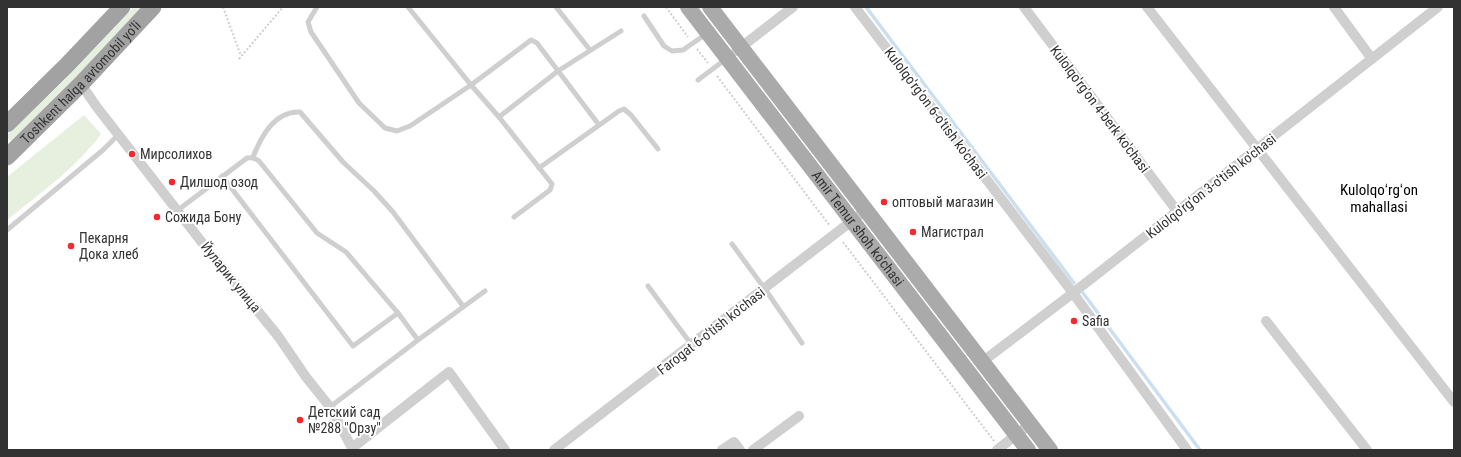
<svg xmlns="http://www.w3.org/2000/svg" width="1461" height="457" viewBox="0 0 1461 457" font-family="'Roboto Condensed',sans-serif">
  <style>
    .green { fill: #e7efdf }
    .lines { fill: none; stroke-linecap: round; stroke-linejoin: round }
    .stream { stroke: #cadff0; stroke-width: 3.5 }
    .path { stroke: #cfcfcf; stroke-width: 2; stroke-dasharray: 2 2; stroke-linecap: butt }
    .service { stroke: #cfcfcf; stroke-width: 5 }
    .minor { stroke: #cfcfcf; stroke-width: 10 }
    .primary { stroke: #aaa; stroke-width: 16 }
    .trunk { stroke: #a2a2a2; stroke-width: 17 }
    .poi-dot { fill: #f5282c; stroke: #fff; stroke-width: 1.5 }
    .labels { text-anchor: middle; dominant-baseline: central; stroke-width: 4; stroke-linejoin: round; paint-order: stroke }
    .street-label { font-size: 14px; fill: #323232; stroke: #fff }
    .poi-label { font-size: 14px; fill: #323232; stroke: #fff; text-anchor: start }
    .neighbourhood-label { font-size: 15px; fill: #000; stroke: #fff }
  </style>
  <rect width="100%" height="100%" fill="#fff"/>
  <g class="green">
    <polygon points="134,7 144,7 69,87 11,141 7,137 7,135 64,81"/>
    <path d="M 84,115 L 101,134 C 76,168 40,193 7,220 L 7,177 Z"/>
  </g>
  <g class="lines">
    <g class="stream">
      <polyline points="866,7 1074,283"/>
      <polyline points="1083,293 1200,450"/>
    </g>
    <g class="path">
      <polyline points="223,7 241,56"/>
      <polyline points="666,7 688,37"/>
      <polyline points="697,49 708,63"/>
      <polyline points="239,59 283,7"/>
      <polyline points="717,76 830,226"/>
      <polyline points="843,242 994,441"/>
    </g>
    <g class="service">
      <polyline points="317,7 308,22 311,32 359,103 385,128 397,131 410,126 471,85 499,117 558,71 621,31"/>
      <polyline points="408,7 471,85 531,40 537,43 599,125"/>
      <polyline points="556,7 590,50"/>
      <polyline points="644,16 664,46 672,51 683,50 706,34"/>
      <polyline points="698,80 726,59"/>
      <polyline points="499,117 552,184 550,190 514,217"/>
      <path d="M 253,157 C 261,137 274,111 300,112 L 343,162 L 374,191 L 393,212 L 463,306"/>
      <polyline points="539,168 619,111 624,109 631,115 658,149"/>
      <polyline points="222,176 353,346 398,313"/>
      <path d="M 178,210 L 247,158 C 252,157 255,158 259,161 L 317,233 L 346,252 L 398,313 L 418,340 L 330,407"/>
      <polyline points="7,230 103,150 119,134"/>
      <polyline points="732,244 765,289 802,343"/>
      <polyline points="648,286 691,344"/>
      <polyline points="418,340 485,291"/>
    </g>
    <g class="minor">
      <polyline points="855,7 1073,293 1187,450"/>
      <polyline points="1024,7 1177,211"/>
      <polyline points="1147,7 1454,402"/>
      <polyline points="1334,7 1372,59"/>
      <polyline points="736,51 793,7"/>
      <polyline points="81,84 96,106 204,245 278,336 306,377 330,407 352,448 449,372 505,450"/>
      <polyline points="1266,321 1367,450"/>
      <polyline points="982,362 1073,293 1438,7"/>
      <polyline points="554,450 866,210"/>
      <polyline points="722,450 734,442 740,450"/>
      <polyline points="753,450 799,416"/>
      <polyline points="997,450 1030,424"/>
    </g>
    <g class="primary">
      <path id="s1" d="M 688,7 L 1028,450"/>
      <polyline points="710,7 1050,450"/>
    </g>
    <g class="trunk">
      <polyline points="7,124 67,65 122,7"/>
      <path id="s2" d="M 7,157 L 81,84 L 153,7"/>
    </g>
  </g>
  <g class="poi-dot">
    <circle cx="132" cy="154" r="4"/>
    <circle cx="172" cy="182" r="4"/>
    <circle cx="884" cy="202" r="4"/>
    <circle cx="157" cy="217" r="4"/>
    <circle cx="913" cy="232" r="4"/>
    <circle cx="71" cy="246" r="4"/>
    <circle cx="1074" cy="321" r="4"/>
    <circle cx="300" cy="420" r="4"/>
  </g>
  <g class="labels">
    <g class="street-label">
      <text stroke="none"><textPath href="#s2" startOffset="105">Toshkent halqa avtomobil yo'li</textPath></text>
      <text transform="translate(1100 109) rotate(53)">Kulolqo'rg'on 4-berk ko'chasi</text>
      <text transform="translate(936 113) rotate(53)">Kulolqo'rg'on 6-o'tish ko'chasi</text>
      <text transform="translate(1211 186) rotate(-38)">Kulolqo'rg'on 3-o'tish ko'chasi</text>
      <text stroke="none"><textPath href="#s1" startOffset="279">Amir Temur shoh ko'chasi</textPath></text>
      <text transform="translate(231 277) rotate(51)">Йуларик улица</text>
      <text transform="translate(711 331) rotate(-38)">Farogat 6-o'tish ko'chasi</text>
    </g>
    <g class="poi-label">
      <text x="140" y="154">Мирсолихов</text>
      <text x="180" y="182">Дилшод озод</text>
      <text x="892" y="202">оптовый магазин</text>
      <text x="165" y="217">Сожида Бону</text>
      <text x="921" y="232">Магистрал</text>
      <text x="79" y="238">Пекарня<tspan x="79" dy="16">Дока хлеб</tspan></text>
      <text x="1082" y="321">Safia</text>
      <text x="308" y="412">Детский сад<tspan x="308" dy="16">№288 "Орзу"</tspan></text>
    </g>
    <g class="neighbourhood-label">
      <text x="1379" y="190">Kulolqoʻrgʻon<tspan x="1379" dy="17">mahallasi</tspan></text>
    </g>
  </g>
  <rect width="1461" height="457" fill="none" stroke="#323232" stroke-width="16"/>
</svg>
